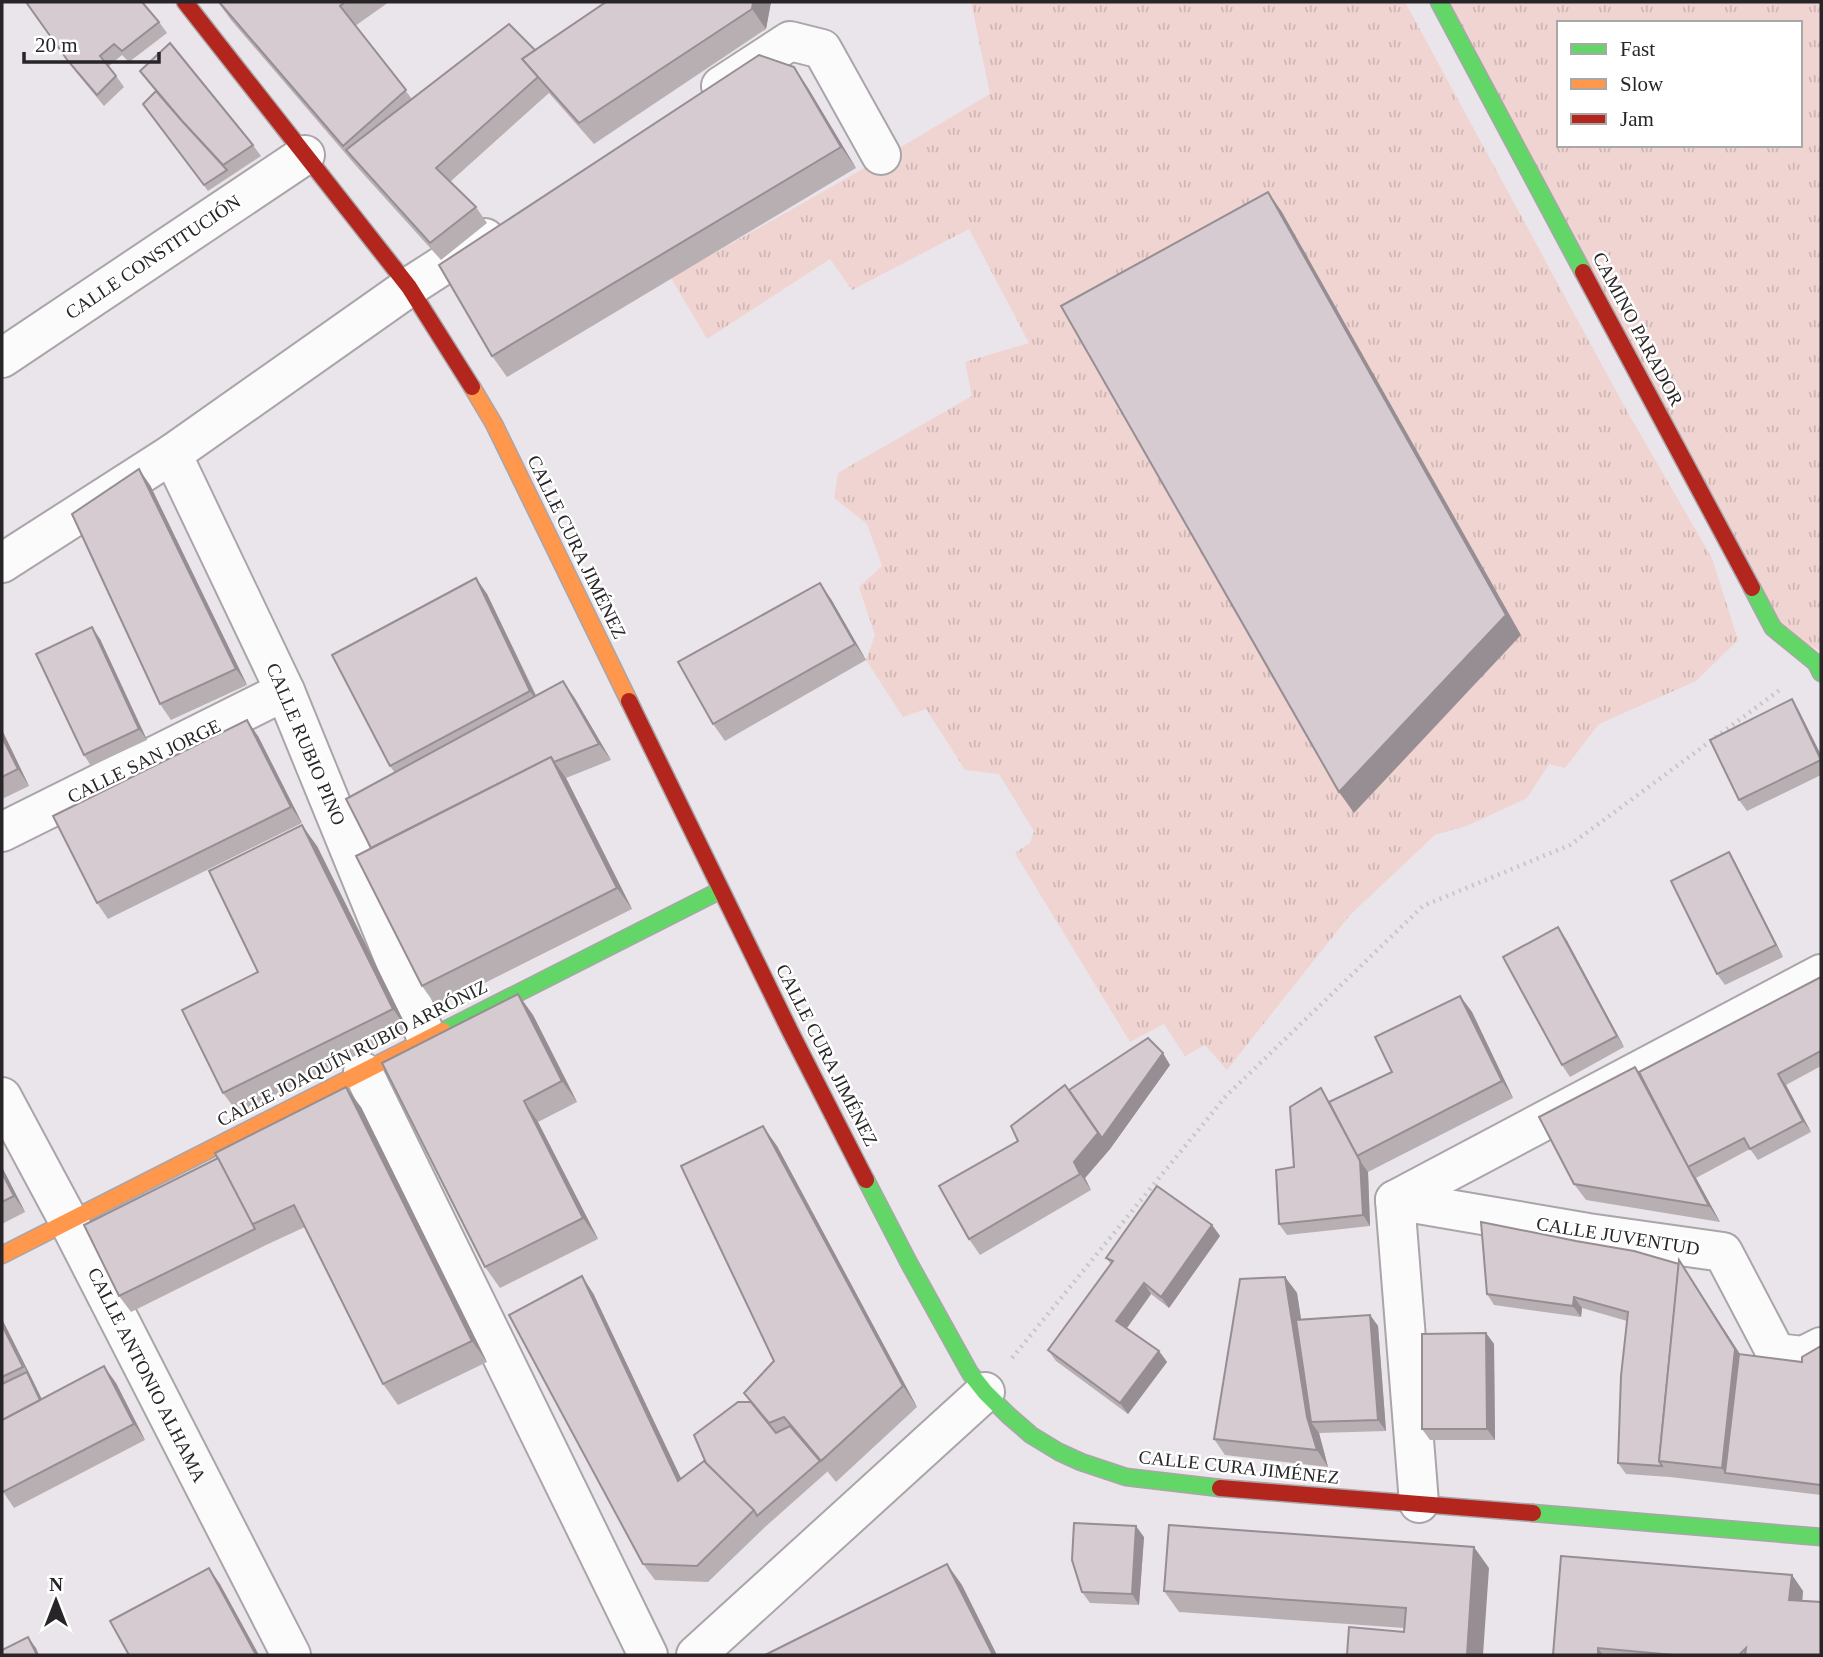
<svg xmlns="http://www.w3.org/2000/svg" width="1823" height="1657" viewBox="0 0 1823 1657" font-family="'Times New Roman',serif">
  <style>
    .grass { fill: url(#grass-tufts); fill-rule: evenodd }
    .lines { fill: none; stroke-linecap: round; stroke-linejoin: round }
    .street-casing { stroke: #a9a5a9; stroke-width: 42 }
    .fast-casing { stroke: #a9a5a9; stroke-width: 19 }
    .slow-casing { stroke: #a9a5a9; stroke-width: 19 }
    .jam-casing { stroke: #a9a5a9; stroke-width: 19 }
    .path { stroke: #c7c7c7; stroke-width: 4.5; stroke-dasharray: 2 5; stroke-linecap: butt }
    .street { stroke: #fcfbfc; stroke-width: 38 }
    .fast { stroke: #63d668; stroke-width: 16 }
    .slow { stroke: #ff974d; stroke-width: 16 }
    .jam { stroke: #b3261e; stroke-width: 16 }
    .wall { fill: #b8afb3 }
    .shaded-wall { fill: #968e92 }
    .building { fill: #d6cbd0; stroke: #968e92; stroke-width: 2 }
    .labels { text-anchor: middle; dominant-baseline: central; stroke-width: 5; stroke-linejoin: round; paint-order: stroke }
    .street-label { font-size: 19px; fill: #272527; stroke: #fff }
  </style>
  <defs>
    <pattern id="grass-tufts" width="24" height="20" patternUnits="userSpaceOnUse" patternTransform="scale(1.75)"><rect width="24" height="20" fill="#f0d4d1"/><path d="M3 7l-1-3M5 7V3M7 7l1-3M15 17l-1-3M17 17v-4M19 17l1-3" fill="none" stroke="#ceb6b3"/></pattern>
  </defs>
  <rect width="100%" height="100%" fill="#eae5ea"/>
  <g class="grass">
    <polygon points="971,2 1405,2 1628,413 1712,558 1738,640 1696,681 1599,724 1565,768 1549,764 1527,798 1469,825 1435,835 1350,915 1227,1070 1205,1045 1185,1056 1164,1024 1130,1042 1015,853 1030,843 1034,831 999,774 965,770 926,709 903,717 866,660 875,635 859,587 882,566 867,524 834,498 838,473 972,396 965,362 1029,343 969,229 852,290 830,259 707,339 671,278 896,150 990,94"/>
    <path d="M 1439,2 L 1821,2 L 1821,651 L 1773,628 ZM 1559,23 L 1800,23 L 1800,145 L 1559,145 Z"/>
  </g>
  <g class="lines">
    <g class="street-casing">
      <g id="street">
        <polyline points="721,86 790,41 822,49 881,155"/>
        <polyline points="2,358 305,155"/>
        <polyline points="172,454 285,691 427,1039"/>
        <polyline points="2,563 172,454 409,287 485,238"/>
        <polyline points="2,832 285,691"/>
        <polyline points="363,1072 648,1655"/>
        <polyline points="2,1097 68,1220 291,1655"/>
        <polyline points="1395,1200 1588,1233 1723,1252 1776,1353 1803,1356 1821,1347"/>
        <polyline points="1395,1200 1821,974"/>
        <polyline points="1395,1200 1419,1503"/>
        <polyline points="696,1655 985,1392"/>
      </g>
    </g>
    <g class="fast-casing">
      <g id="fast">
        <polyline points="1439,2 1583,272"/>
        <polyline points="1752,588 1773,628 1816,663 1821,673"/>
        <polyline points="443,1031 721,890"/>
        <polyline points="866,1180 909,1263 970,1373 985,1392 1008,1415 1031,1435 1059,1452 1081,1462 1126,1477 1220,1488"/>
        <polyline points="1533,1513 1821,1537"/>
      </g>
    </g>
    <g class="slow-casing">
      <g id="slow">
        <polyline points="472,387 494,424 629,701"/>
        <polyline points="2,1255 443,1031"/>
      </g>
    </g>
    <g class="jam-casing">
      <g id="jam">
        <polyline points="185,2 409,287 472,387"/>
        <polyline points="1583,272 1752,588"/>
        <polyline points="629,701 790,1031 866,1180"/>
        <polyline points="1220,1488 1533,1513"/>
      </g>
    </g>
    <polyline class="path" points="1012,1358 1226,1096 1423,906 1570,845 1781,689"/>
    <use href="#street" class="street"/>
    <use href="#fast" class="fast"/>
    <use href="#slow" class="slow"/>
    <use href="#jam" class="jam"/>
  </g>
  <g class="wall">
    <polygon points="26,2 159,22 167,33 129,62 122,55 109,66 124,87 104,106 76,72"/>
    <polygon points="218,2 389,2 355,26 412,99 535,50 606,2 771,2 766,29 594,144 549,93 450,182 476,207 487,223 441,260 357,167 231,20"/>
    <polygon points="794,67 808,88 856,168 507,377 492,356"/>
    <polygon points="140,71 253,145 261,156 208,191 143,104 156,92"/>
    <polygon points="150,485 247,685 171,720 160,704"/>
    <polygon points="476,578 487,594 536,695 574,697 611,760 566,778 632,909 437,1007 422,986 371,848 395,773 390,766"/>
    <polygon points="831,599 866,660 725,741 713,724"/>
    <polygon points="100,639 147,740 91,766 84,755"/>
    <polygon points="1792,699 1799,711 1821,755 1821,775 1747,811 1739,800"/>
    <polygon points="2,730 29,786 2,799"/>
    <polygon points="258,736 302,823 108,919 97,903"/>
    <polygon points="317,846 408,1030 238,1113 223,1093"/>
    <polygon points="1729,852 1736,864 1783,957 1725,985 1717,974"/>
    <polygon points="1566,939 1624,1047 1570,1077 1562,1065"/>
    <polygon points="1821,977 1821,1066 1786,1085 1811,1132 1758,1160 1750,1149 1696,1178 1720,1222 1586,1200 1574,1184 1639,1072"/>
    <polygon points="1460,996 1472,1012 1513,1098 1368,1172 1370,1226 1287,1235 1279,1224 1294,1167 1392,1072"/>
    <polygon points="533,1015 577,1102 538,1122 598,1239 500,1288 485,1267"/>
    <polygon points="1170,1065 1110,1149 1085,1178 1091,1190 980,1255 969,1239 1018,1141 1069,1090"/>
    <polygon points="361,1107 487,1362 398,1405 383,1384 305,1227 266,1245 131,1312 119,1296"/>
    <polygon points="777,1146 917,1407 836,1482 827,1471 827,1472 765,1527 708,1582 655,1580 643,1564 593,1293 681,1479 706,1463 751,1402 744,1393 774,1361"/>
    <polygon points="2,1167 25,1212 2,1224"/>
    <polygon points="1212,1225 1220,1236 1169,1308 1151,1294 1127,1328 1159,1351 1167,1362 1128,1414 1056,1361 1048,1350 1111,1264 1106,1258"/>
    <polygon points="1679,1260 1740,1354 1802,1362 1821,1346 1821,1495 1670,1477 1626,1474 1618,1463 1627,1321 1582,1308 1581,1317 1494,1305 1487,1294 1679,1264"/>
    <polygon points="1285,1277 1297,1293 1301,1319 1370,1315 1378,1326 1386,1431 1319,1433 1328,1467 1225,1455 1214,1439"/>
    <polygon points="2,1319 42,1399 116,1383 145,1440 14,1508 2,1490"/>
    <polygon points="1486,1333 1494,1344 1495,1440 1430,1440 1422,1429"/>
    <polygon points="1144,1537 1139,1605 1090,1603 1082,1592"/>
    <polygon points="1489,1568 1404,1632 1404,1628 1179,1612 1164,1591"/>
    <polygon points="1792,1575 1803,1591 1802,1601 1821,1655 1553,1655"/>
  </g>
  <g class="shaded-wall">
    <polygon points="753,2 771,2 766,29 752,9"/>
    <polygon points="794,67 808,88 856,168 841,147"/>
    <polygon points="1268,192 1282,212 1521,635 1354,813 1339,792"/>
    <polygon points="139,469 150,485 247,685 236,669"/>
    <polygon points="476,578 487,594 541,707 530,691"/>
    <polygon points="820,583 831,599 866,660 855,644"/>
    <polygon points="92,627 100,639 147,740 139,729"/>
    <polygon points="563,681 574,697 611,760 599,744"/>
    <polygon points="1792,699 1799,711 1821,755 1821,760"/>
    <polygon points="247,720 258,736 302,823 291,807"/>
    <polygon points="2,730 29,786 18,769 2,737"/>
    <polygon points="551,757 566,778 632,909 617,888"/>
    <polygon points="302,825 317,846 408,1030 393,1009"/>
    <polygon points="1729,852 1736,864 1783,957 1776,945"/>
    <polygon points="1558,927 1566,939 1624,1047 1617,1036"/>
    <polygon points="518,994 533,1015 577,1102 562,1081"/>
    <polygon points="1460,996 1472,1012 1513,1098 1502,1081"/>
    <polygon points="1163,1053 1170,1065 1110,1149 1085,1178 1091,1190 1080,1174 1074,1162 1065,1085 1102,1138"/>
    <polygon points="1635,1067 1646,1083 1688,1167 1696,1178 1720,1222 1709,1206"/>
    <polygon points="1778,1074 1786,1085 1811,1132 1803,1121"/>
    <polygon points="346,1087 361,1107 487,1362 472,1341"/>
    <polygon points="524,1101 538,1122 598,1239 583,1218"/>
    <polygon points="763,1126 777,1146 917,1407 903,1386"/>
    <polygon points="1360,1161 1368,1172 1370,1226 1363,1215"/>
    <polygon points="2,1167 25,1212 14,1196 2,1173"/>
    <polygon points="1212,1225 1220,1236 1169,1308 1161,1297"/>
    <polygon points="1679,1260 1747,1365 1725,1473 1722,1468"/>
    <polygon points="582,1276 593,1293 690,1497 678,1481"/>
    <polygon points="1285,1277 1297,1293 1317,1422 1311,1422 1319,1433 1328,1467 1317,1450 1307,1417"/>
    <polygon points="1144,1283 1151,1294 1124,1332 1116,1321"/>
    <polygon points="1574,1297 1582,1308 1581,1317 1573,1306"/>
    <polygon points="1370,1315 1378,1326 1386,1431 1378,1420"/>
    <polygon points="2,1319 34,1383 50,1417 43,1406 27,1372 2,1325"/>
    <polygon points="1486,1333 1494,1344 1495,1440 1487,1429"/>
    <polygon points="1159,1351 1167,1362 1128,1414 1120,1403"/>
    <polygon points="104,1366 116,1383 145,1440 134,1424"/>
    <polygon points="1136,1526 1144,1537 1139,1605 1132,1594"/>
    <polygon points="1474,1547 1489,1568 1483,1655 1467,1655"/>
    <polygon points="947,1564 962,1585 997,1655 993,1655"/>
    <polygon points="209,1568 220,1584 259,1655 256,1655"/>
    <polygon points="1792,1575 1803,1591 1801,1617 1789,1600"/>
    <polygon points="28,1637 36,1648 39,1655 37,1655"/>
    <polygon points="1598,1648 1603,1655 1598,1655"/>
  </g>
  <g class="building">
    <polygon points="26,2 142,2 159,22 122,51 114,44 100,56 116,76 97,95 68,61"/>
    <polygon points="219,2 345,2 340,6 406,90 343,146"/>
    <polygon points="606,2 753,2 752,9 579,123 522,59"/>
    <polygon points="509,24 535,50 522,59 538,77 436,168 476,207 430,243 346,150"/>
    <polygon points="170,43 253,145 223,165 182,121 140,71"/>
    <polygon points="759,55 794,67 841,147 492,356 439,265"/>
    <polygon points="156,91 182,121 227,170 204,185 143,104"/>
    <polygon points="1268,192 1506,615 1339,792 1061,306"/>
    <polygon points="139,469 236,669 160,704 72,514"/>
    <polygon points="476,578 530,691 390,766 332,655"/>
    <polygon points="820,583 855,644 713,724 678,662"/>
    <polygon points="92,627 139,729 84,755 36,654"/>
    <polygon points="563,681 599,744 554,762 551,757 371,848 346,799"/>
    <polygon points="1792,699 1821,760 1739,800 1710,740"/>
    <polygon points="247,720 291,807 97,903 53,816"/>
    <polygon points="2,737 18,769 2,777"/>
    <polygon points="551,757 617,888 422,986 356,856"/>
    <polygon points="302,825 393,1009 223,1093 182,1010 258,972 209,871"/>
    <polygon points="1729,852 1776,945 1717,974 1671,881"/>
    <polygon points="1558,927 1617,1036 1562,1065 1503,957"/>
    <polygon points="1821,977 1821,1051 1778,1074 1803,1121 1750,1149 1744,1138 1688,1167 1639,1072"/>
    <polygon points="518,994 562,1081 524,1101 583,1218 485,1267 382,1063"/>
    <polygon points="1460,996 1502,1081 1357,1156 1329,1102 1392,1072 1375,1037"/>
    <polygon points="1148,1038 1163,1053 1102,1138 1069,1090"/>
    <polygon points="1635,1067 1709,1206 1574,1184 1539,1117"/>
    <polygon points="1065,1085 1098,1133 1074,1162 1080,1174 969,1239 939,1186 1018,1141 1011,1126"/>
    <polygon points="346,1087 472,1341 383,1384 294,1205 251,1225 215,1153"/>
    <polygon points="1321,1088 1360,1161 1363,1215 1279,1224 1276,1170 1294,1167 1290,1107"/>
    <polygon points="763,1126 903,1386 821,1461 784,1417 769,1423 744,1393 774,1361 681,1166"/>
    <polygon points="218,1158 255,1229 119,1296 84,1225"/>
    <polygon points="2,1173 14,1196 2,1202"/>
    <polygon points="1157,1186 1212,1225 1161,1297 1144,1283 1116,1321 1159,1351 1120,1403 1048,1350 1113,1261 1106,1258"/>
    <polygon points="1481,1222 1576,1241 1634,1251 1679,1264 1659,1461 1662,1466 1618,1463 1621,1376 1628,1312 1574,1297 1573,1306 1487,1294"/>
    <polygon points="1679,1260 1735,1349 1722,1468 1659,1461"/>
    <polygon points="582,1276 678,1481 704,1461 754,1510 697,1566 643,1564 509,1315"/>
    <polygon points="1285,1277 1307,1417 1317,1450 1214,1439 1240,1279"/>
    <polygon points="1370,1315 1378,1420 1311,1422 1296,1320"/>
    <polygon points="2,1325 23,1367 2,1377"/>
    <polygon points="1486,1333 1487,1429 1422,1429 1422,1334"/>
    <polygon points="1821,1346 1821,1485 1725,1473 1739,1354 1802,1362 1802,1357"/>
    <polygon points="104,1366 134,1424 3,1492 2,1490 2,1420"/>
    <polygon points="27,1372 40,1400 2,1420 2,1384"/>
    <polygon points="738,1402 751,1402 776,1433 790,1426 820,1461 757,1516 754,1510 706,1463 694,1435"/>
    <polygon points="1074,1523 1136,1526 1132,1594 1082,1592 1072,1560"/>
    <polygon points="1169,1525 1474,1547 1467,1655 1347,1655 1349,1627 1404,1632 1406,1608 1164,1591"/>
    <polygon points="1561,1556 1792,1575 1789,1600 1821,1602 1821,1655 1745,1655 1746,1648 1739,1655 1674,1655 1598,1648 1598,1655 1553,1655"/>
    <polygon points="947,1564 993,1655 765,1655"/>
    <polygon points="209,1568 256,1655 129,1655 110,1621"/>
    <polygon points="28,1637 37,1655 2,1655 2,1650"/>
  </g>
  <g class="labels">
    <g class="street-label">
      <text transform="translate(153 257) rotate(-34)">CALLE CONSTITUCIÓN</text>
      <text transform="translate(1638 329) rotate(62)">CAMINO PARADOR</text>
      <text transform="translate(577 547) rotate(64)">CALLE CURA JIMÉNEZ</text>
      <text transform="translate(306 744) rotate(67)">CALLE RUBIO PINO</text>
      <text transform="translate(144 761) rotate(-26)">CALLE SAN JORGE</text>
      <text transform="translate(352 1053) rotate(-27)">CALLE JOAQUÍN RUBIO ARRÓNIZ</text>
      <text transform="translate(827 1055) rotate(63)">CALLE CURA JIMÉNEZ</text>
      <text transform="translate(1618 1236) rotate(9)">CALLE JUVENTUD</text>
      <text transform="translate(147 1375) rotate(63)">CALLE ANTONIO ALHAMA</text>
      <text transform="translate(1239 1467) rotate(6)">CALLE CURA JIMÉNEZ</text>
    </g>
  </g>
  <rect width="1823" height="1657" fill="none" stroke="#272527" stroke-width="7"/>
  <rect x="1557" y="21" width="245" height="126" fill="#ffffff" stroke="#a9a8a9" stroke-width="2"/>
  <rect x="1571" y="44" width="35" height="10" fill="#63d668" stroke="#a9a8a9" stroke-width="2"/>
  <text x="1620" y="56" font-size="21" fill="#272527">Fast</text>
  <rect x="1571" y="79" width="35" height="10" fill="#ff974d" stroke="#a9a8a9" stroke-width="2"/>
  <text x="1620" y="91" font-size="21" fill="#272527">Slow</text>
  <rect x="1571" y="114" width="35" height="10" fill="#b3261e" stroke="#a9a8a9" stroke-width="2"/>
  <text x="1620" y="126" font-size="21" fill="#272527">Jam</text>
  <g transform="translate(56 1601)" stroke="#ffffff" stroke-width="5" paint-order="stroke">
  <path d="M0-5L12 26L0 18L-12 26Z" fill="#272527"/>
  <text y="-10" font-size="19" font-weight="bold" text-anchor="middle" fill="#272527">N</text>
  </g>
  <path d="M24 52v10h135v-10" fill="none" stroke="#272527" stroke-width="3.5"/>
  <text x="35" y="52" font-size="21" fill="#272527" stroke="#ffffff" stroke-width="5" paint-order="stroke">20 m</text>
</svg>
